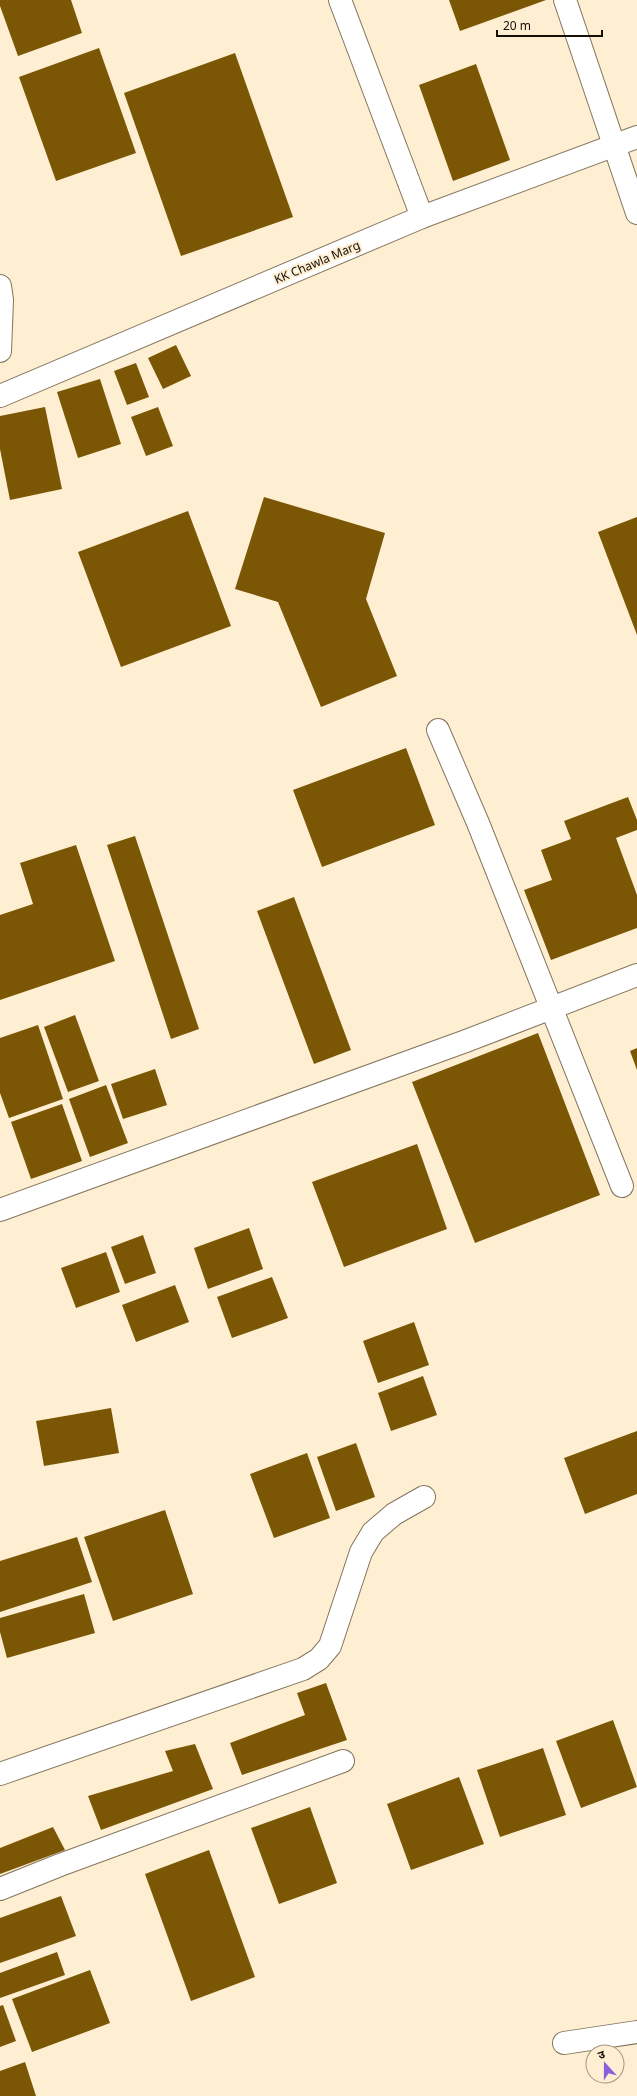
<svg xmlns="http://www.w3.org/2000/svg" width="637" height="2096" viewBox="0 0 637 2096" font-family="'Noto Sans','Noto Sans Devanagari',sans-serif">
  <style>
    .building { fill: #7b5705 }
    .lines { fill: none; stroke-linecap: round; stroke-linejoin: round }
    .minor-casing { stroke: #83755d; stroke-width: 24 }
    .minor { stroke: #fff; stroke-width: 22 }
    .labels { text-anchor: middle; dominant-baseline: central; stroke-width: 4; stroke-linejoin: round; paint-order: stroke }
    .street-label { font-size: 12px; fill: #150f06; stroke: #feeed2 }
  </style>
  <rect width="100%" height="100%" fill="#feeed2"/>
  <g class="building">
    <polygon points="0,0 71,0 82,33 18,56 0,6"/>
    <polygon points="449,0 546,0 460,31"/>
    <polygon points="99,48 136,153 56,181 19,77"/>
    <polygon points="235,53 293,217 181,256 124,93"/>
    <polygon points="476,64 510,160 453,181 419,85"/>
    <polygon points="176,345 191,376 163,389 148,358"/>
    <polygon points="136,363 149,397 127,405 114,371"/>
    <polygon points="100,379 121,444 78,458 57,392"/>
    <polygon points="45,407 62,489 10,500 0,449 0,416"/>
    <polygon points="158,407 173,446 146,456 131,417"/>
    <polygon points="264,497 385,533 366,599 397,676 321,707 278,602 235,589"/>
    <polygon points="188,511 231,626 121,667 78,552"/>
    <polygon points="637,517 637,635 598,532"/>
    <polygon points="406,748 435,825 322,867 293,790"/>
    <polygon points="628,797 637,820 637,830 616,838 637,895 637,928 551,960 524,890 552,880 541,850 571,839 564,821"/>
    <polygon points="135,836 199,1029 171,1039 107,845"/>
    <polygon points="76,845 115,961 0,1000 0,915 33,904 20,863"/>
    <polygon points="294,897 351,1050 314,1064 257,911"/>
    <polygon points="75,1015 99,1081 68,1092 44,1027"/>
    <polygon points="38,1025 63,1099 9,1118 0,1093 0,1038"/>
    <polygon points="538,1033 600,1195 475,1243 412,1082"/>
    <polygon points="637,1048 637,1070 630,1051"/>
    <polygon points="155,1069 167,1105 123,1119 111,1084"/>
    <polygon points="106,1085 128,1143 90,1157 69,1099"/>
    <polygon points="62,1104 82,1161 31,1179 11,1122"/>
    <polygon points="417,1144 447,1229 344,1267 312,1182"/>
    <polygon points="249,1228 263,1269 208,1289 194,1248"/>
    <polygon points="143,1235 156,1273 125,1284 111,1247"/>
    <polygon points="106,1252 120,1292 76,1308 61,1268"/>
    <polygon points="272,1277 288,1318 232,1338 217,1297"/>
    <polygon points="175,1285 189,1322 136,1342 122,1305"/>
    <polygon points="414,1322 429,1365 378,1383 363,1341"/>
    <polygon points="423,1376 437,1415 391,1431 378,1393"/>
    <polygon points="111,1408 119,1453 44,1466 36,1421"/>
    <polygon points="637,1431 637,1494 585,1514 564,1458"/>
    <polygon points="356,1443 375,1497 336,1511 317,1457"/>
    <polygon points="307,1453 330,1518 274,1538 250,1474"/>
    <polygon points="165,1510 193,1594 113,1621 84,1537"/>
    <polygon points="77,1537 92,1582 0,1612 0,1561"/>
    <polygon points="84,1594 95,1633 7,1658 0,1632 0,1618"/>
    <polygon points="326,1683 347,1740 242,1775 230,1743 305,1715 297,1693"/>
    <polygon points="613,1720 637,1787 581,1808 556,1741"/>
    <polygon points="195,1744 213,1789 101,1830 88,1796 173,1771 165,1751"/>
    <polygon points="543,1748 566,1815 500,1837 477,1770"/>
    <polygon points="459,1777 484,1844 411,1870 387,1804"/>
    <polygon points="310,1807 337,1883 279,1904 251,1828"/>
    <polygon points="53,1827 65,1850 0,1874 0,1848"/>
    <polygon points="209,1850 255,1977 191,2001 145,1874"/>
    <polygon points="61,1896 76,1936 0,1963 0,1918"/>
    <polygon points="57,1952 65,1975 0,1998 0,1973"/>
    <polygon points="90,1970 110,2023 32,2052 12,1999"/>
    <polygon points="3,2005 16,2041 0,2047 0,2006"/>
    <polygon points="25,2062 36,2096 0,2096 0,2071"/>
  </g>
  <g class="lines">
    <g class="minor-casing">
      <g id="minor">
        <polyline points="340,0 422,217"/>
        <polyline points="565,0 637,213"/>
        <polyline points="0,286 2,300 0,351"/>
        <polyline points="0,396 422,217 637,137"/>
        <polyline points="438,730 478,823 622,1186"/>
        <polyline points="0,1210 466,1041 637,975"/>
        <polyline points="0,1774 303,1669 319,1659 330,1646 361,1552 373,1532 394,1514 424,1497"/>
        <polyline points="0,1889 60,1865 343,1761"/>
        <polyline points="564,2043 637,2032"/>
      </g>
    </g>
    <use href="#minor" class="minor"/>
  </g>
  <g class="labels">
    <g class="street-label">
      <text transform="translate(317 262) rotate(-23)">KK Chawla Marg</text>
    </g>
  </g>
  <g transform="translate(605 2064) rotate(339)"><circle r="19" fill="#feeed2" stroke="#a19580"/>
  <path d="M0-3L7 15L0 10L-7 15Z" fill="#8860db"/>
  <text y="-6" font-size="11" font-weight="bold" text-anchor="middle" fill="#150f06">उ</text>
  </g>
  <path d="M497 30v6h105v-6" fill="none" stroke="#150f06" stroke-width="2"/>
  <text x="503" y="30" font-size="12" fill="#150f06" stroke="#feeed2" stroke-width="3" paint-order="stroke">20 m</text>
</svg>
